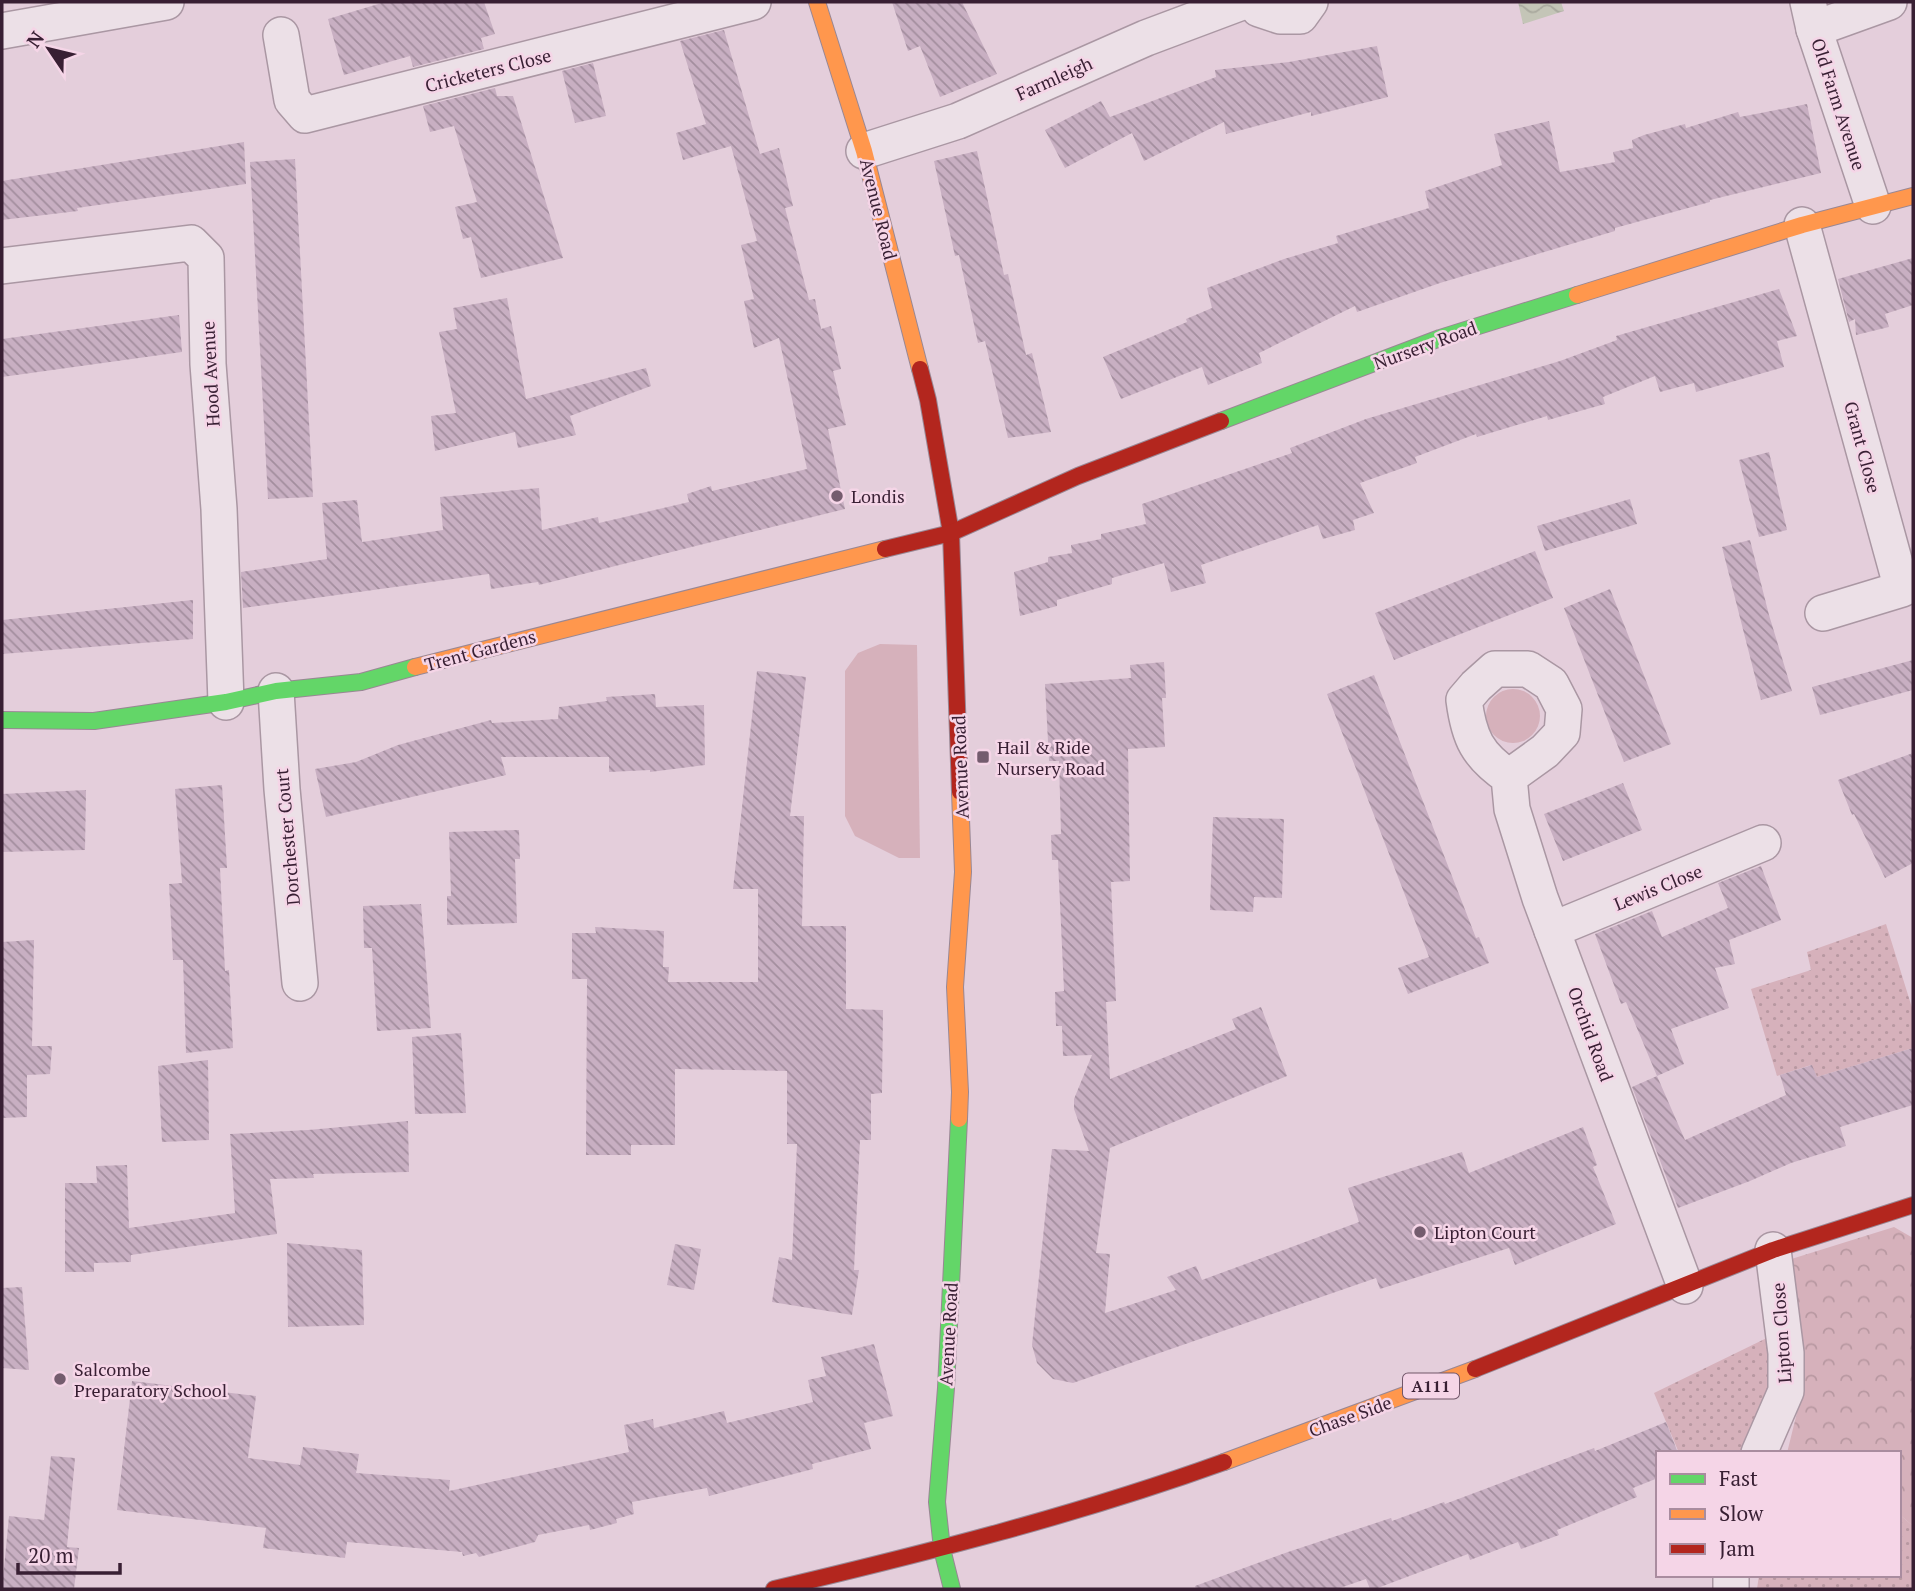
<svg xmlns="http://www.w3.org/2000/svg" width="1915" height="1591" viewBox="0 0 1915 1591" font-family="'PT Serif',serif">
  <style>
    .grass { fill: #d6b1bb }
    .forest { fill: url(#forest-crowns) }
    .garden { fill: url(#garden-dots) }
    .water { fill: url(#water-waves) }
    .building { fill: url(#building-back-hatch) }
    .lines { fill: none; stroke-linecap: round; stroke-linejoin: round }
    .street-casing { stroke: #aa97a3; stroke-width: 38 }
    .fast-casing { stroke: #998794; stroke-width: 18 }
    .slow-casing { stroke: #998794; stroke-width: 18 }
    .jam-casing { stroke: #998794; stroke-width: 18 }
    .street { stroke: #ece0e7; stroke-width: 35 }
    .fast { stroke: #63d668; stroke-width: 16 }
    .slow { stroke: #ff974d; stroke-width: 16 }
    .jam { stroke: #b3261e; stroke-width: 16 }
    .poi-dot { fill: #745c6e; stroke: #f5d5e7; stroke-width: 2.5 }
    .labels { text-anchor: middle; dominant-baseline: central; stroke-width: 5; stroke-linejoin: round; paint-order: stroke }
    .shield { fill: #f5d5e7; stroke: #715669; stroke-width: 2 }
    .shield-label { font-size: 16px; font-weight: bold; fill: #381f33 }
    .street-label { font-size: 18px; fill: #381f33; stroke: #f5d5e7 }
    .poi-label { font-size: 18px; fill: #381f33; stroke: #f5d5e7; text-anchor: start }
  </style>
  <defs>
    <pattern id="forest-crowns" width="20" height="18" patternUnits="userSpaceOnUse" patternTransform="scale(1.75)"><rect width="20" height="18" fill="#d6b1bb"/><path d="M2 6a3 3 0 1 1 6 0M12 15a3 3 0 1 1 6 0" fill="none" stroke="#b898a1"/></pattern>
    <pattern id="garden-dots" width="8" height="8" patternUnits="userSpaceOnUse" patternTransform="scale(1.75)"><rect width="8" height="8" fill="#d6b1bb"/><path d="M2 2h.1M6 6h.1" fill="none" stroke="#b898a1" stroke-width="1.8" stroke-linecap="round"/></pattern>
    <pattern id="water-waves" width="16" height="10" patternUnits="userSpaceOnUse" patternTransform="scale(1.75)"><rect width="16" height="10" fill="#c4c5b7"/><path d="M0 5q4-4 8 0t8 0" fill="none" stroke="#a9a99e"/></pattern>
    <pattern id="building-back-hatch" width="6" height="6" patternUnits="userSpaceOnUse" patternTransform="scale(1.75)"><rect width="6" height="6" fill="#c8afc2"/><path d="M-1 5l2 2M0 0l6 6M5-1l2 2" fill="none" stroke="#a38e9e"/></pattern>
  </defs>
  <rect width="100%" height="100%" fill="#e4cedb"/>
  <g class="grass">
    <polygon points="880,644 917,645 920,858 899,858 855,836 845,816 845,671 858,653"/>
    <circle cx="1513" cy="716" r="27"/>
  </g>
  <polygon class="forest" points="1894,1227 1913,1238 1913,1526 1899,1514 1899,1453 1787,1453 1805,1380 1785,1261"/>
  <g class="garden">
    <polygon points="1886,924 1913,1011 1913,1048 1817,1077 1811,1065 1777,1076 1751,989 1811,970 1807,952"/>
    <polygon points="1777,1333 1772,1402 1751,1453 1679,1453 1654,1393"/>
    <polygon points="1899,1514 1913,1526 1913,1589 1757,1589 1759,1575 1899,1575"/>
  </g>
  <polygon class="water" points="1518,2 1561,2 1564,11 1523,24"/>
  <g class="building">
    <polygon points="385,2 484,2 495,34 481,38 484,49 413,67 410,56 344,75 328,19"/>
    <polygon points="892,2 962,2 997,74 940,97 920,46 908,51"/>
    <polygon points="724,30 760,154 779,148 793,206 785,208 809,300 815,299 821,329 831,326 841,369 833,371 846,425 828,429 845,509 539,585 538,582 491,589 489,574 243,608 241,572 327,559 322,503 357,500 362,542 443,530 440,497 539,488 542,530 598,517 599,523 689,502 687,494 711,486 712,491 807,469 779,338 754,348 744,301 754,299 741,245 757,241 731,146 683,160 676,133 706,124 680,41"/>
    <polygon points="1377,46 1388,97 1311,116 1311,112 1226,134 1224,122 1144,161 1132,133 1065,168 1045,130 1101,101 1110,117 1216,77 1215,70 1289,62"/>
    <polygon points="593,63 606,116 575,123 562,71"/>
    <polygon points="495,88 497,96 513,96 563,258 481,278 471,237 463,239 455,207 477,202 454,126 430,132 423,106"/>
    <polygon points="1807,104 1821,173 1710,200 1710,202 1615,228 1615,231 1440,283 1357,312 1355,306 1259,353 1262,363 1208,385 1202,367 1121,399 1103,357 1187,322 1186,319 1212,308 1207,288 1284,259 1338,243 1336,236 1429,208 1425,191 1502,165 1494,134 1549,121 1560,172 1615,162 1613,152 1633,148 1632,140 1644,135 1685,124 1686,128 1738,112 1740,117"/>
    <polygon points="244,142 246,184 77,208 78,211 2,220 2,181"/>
    <polygon points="977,151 1004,275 1008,274 1026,355 1032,353 1051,432 1008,438 985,341 978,343 959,255 955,256 934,161"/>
    <polygon points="295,159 313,497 268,499 250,162"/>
    <polygon points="1913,258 1913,305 1885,314 1889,327 1856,335 1855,319 1849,322 1838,279"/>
    <polygon points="1779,289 1797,336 1777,341 1784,367 1696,392 1694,383 1660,392 1655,376 1603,397 1605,404 1548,420 1547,416 1477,437 1476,434 1415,457 1417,463 1360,483 1374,513 1353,520 1355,530 1323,539 1318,525 1201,565 1206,583 1171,592 1164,563 1112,578 1112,584 1057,600 1057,606 1020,616 1014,572 1048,562 1048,557 1072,553 1071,545 1101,539 1101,534 1146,524 1142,504 1292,453 1290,448 1366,419 1560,361 1617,340 1616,336"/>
    <polygon points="507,298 526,399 646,368 651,386 570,416 576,435 518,448 515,432 435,451 431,416 456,413 439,332 457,329 453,308"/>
    <polygon points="179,315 182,352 2,377 2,339"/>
    <polygon points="1769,452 1787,530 1759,537 1739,460"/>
    <polygon points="1630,499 1637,524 1545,551 1537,526"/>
    <polygon points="1750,540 1769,615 1792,691 1761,700 1722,547"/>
    <polygon points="1535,551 1553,598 1394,660 1375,613"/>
    <polygon points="1610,589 1671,744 1624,762 1564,608"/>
    <polygon points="193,600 193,639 2,654 2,620"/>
    <polygon points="1913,660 1913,690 1820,715 1812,687"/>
    <polygon points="1164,662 1166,698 1162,698 1165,747 1128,749 1130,881 1111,882 1116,1001 1106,1002 1110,1079 1236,1029 1232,1019 1261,1007 1287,1076 1110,1148 1096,1253 1110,1254 1105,1313 1176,1290 1167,1277 1196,1266 1202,1280 1359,1222 1348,1188 1462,1152 1469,1173 1583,1127 1597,1165 1593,1167 1616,1224 1515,1265 1509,1248 1380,1289 1376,1278 1073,1383 1053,1379 1037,1363 1032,1345 1052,1149 1089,1151 1074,1109 1074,1099 1092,1055 1063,1056 1062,1026 1056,1026 1055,992 1064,991 1058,860 1052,860 1051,835 1061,834 1059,761 1049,761 1045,684 1131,678 1130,665"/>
    <polygon points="757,671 806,677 790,816 804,816 802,926 846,926 846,1009 883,1010 882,1093 871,1094 871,1140 860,1140 854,1270 859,1270 852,1315 772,1302 779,1257 792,1260 797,1144 787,1144 787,1071 675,1069 675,1145 631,1145 631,1155 586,1155 587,979 572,979 572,933 596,933 595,927 664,931 663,967 669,967 668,982 758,982 758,889 733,889"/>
    <polygon points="1374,675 1476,938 1479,937 1489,963 1408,994 1398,968 1429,957 1327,694"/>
    <polygon points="655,694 656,707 704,705 705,765 650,772 650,770 609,772 609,757 501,757 506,775 326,817 315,769 356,762 398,745 491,720 492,723 558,719 559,707 607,701 606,697"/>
    <polygon points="1913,753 1913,863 1885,878 1854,814 1852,815 1838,780"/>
    <polygon points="1623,783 1642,830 1563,861 1544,814"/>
    <polygon points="222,785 227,868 220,868 225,971 229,970 233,1048 186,1053 183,960 173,960 169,884 182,883 175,789"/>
    <polygon points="86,790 85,850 2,852 2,794"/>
    <polygon points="1213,817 1284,819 1282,898 1254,897 1253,912 1210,910"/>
    <polygon points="519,830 520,859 515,859 517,923 447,925 447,896 451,896 449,832"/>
    <polygon points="1761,866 1781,920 1729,940 1735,964 1715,968 1729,1008 1671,1029 1684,1064 1657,1076 1626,1002 1621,1004 1595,934 1652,911 1662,937 1728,908 1718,883"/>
    <polygon points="421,904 431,1028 377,1031 372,948 364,948 363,906"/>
    <polygon points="34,940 32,1046 52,1046 50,1074 27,1075 27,1117 2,1118 2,942"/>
    <polygon points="461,1033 466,1113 415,1114 412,1037"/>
    <polygon points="1913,1048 1913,1105 1840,1127 1846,1146 1791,1163 1750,1181 1678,1208 1632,1087 1657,1076 1685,1140 1786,1095 1780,1075 1812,1065 1817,1077"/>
    <polygon points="208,1060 209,1140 162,1142 158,1066"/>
    <polygon points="408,1121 409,1172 313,1174 314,1178 270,1179 277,1234 131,1255 131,1262 94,1263 94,1272 65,1272 65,1183 97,1183 96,1166 127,1165 129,1228 235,1213 230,1134 308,1130"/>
    <polygon points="287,1243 362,1250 364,1325 288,1327"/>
    <polygon points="675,1244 701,1249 694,1290 667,1285"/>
    <polygon points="22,1287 29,1370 2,1368 2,1288"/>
    <polygon points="874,1344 893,1416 864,1423 871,1449 812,1464 813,1469 709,1496 707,1488 632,1502 634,1514 616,1519 617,1523 590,1530 589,1525 538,1535 535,1542 479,1557 476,1553 463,1556 462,1552 347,1542 345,1558 263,1548 266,1528 117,1510 132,1381 256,1396 248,1458 300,1465 303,1447 359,1454 356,1473 450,1480 449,1491 629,1452 624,1425 653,1419 654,1428 724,1411 727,1423 813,1402 808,1380 826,1376 821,1357"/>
    <polygon points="1666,1422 1678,1453 1658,1453 1658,1478 1633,1488 1637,1497 1557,1530 1559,1535 1521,1549 1518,1542 1470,1560 1468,1554 1375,1589 1370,1589 1366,1579 1337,1589 1196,1589 1195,1586 1288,1552 1391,1518 1392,1521 1444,1502 1445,1504 1594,1448 1595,1451"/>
    <polygon points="51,1456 75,1458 67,1547 79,1548 74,1589 2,1589 9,1516 44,1520"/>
  </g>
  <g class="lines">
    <g class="street-casing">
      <g id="street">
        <polyline points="1256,2 1259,9 1280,16 1300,16 1310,2"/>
        <polyline points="1808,2 1814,29 1873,206"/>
        <polyline points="1814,29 1889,2"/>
        <polyline points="2,31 166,2"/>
        <polyline points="281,35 292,100 305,115 753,2"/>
        <polyline points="864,151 958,121 1146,38 1242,2"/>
        <polyline points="1802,225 1902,589 1823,613"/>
        <polyline points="2,266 191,243 206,258 208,364 219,509 226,702"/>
        <polyline points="276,691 282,789 300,983"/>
        <path d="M 1509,777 C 1477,755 1469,738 1464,700 L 1476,686 L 1495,669 L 1528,669 L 1551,684 L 1564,709 L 1562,733 L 1545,751 L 1509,777 L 1512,809 L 1540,898 L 1685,1286"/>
        <polyline points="1552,930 1763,843"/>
        <polyline points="1759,1453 1786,1391 1786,1353 1773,1250"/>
        <polyline points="1731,1575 1731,1589"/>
      </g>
    </g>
    <g class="fast-casing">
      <g id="fast">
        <polyline points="1221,421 1440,338 1577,295"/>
        <polyline points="2,720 94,721 226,702 276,691 361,682 415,667"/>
        <polyline points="952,1589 942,1549 937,1502 946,1388 959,1119"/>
      </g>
    </g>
    <g class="slow-casing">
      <g id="slow">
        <polyline points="817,2 864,151 920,369"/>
        <polyline points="1577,295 1802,225 1913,196"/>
        <polyline points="415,667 885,549"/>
        <polyline points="959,1119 960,1092 955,987 963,872 960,792"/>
        <polyline points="1224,1462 1475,1369"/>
      </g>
    </g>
    <g class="jam-casing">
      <g id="jam">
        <polyline points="920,369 928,400 951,533 960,792"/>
        <polyline points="885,549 951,533 1078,476 1221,421"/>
        <polyline points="1475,1369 1773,1250 1913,1205"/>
        <path d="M 774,1589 C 926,1553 1077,1515 1224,1462"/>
      </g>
    </g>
    <use href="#street" class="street"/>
    <use href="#fast" class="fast"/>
    <use href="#slow" class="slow"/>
    <use href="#jam" class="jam"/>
  </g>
  <g class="poi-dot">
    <circle cx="837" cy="496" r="7"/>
    <rect x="976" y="750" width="14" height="14" rx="3.5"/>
    <circle cx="1420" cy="1232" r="7"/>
    <circle cx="60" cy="1379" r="7"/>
  </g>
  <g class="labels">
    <rect class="shield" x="1403" y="1373.5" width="56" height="25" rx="5"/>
    <g class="shield-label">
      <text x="1431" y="1386">A111</text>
    </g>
    <g class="street-label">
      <text transform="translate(488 70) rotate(-14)">Cricketers Close</text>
      <text transform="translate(1054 78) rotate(-24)">Farmleigh</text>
      <text transform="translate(1839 104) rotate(72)">Old Farm Avenue</text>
      <text transform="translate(879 209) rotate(76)">Avenue Road</text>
      <text transform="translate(1425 345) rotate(-20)">Nursery Road</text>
      <text transform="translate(210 374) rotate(-93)">Hood Avenue</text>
      <text transform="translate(1863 447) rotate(75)">Grant Close</text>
      <text transform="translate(480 650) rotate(-15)">Trent Gardens</text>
      <text transform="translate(960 767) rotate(-92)">Avenue Road</text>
      <text transform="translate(287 837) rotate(-95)">Dorchester Court</text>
      <text transform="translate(1658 887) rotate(-22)">Lewis Close</text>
      <text transform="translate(1591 1034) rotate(70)">Orchid Road</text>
      <text transform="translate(1781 1333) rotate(-94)">Lipton Close</text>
      <text transform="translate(948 1334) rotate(-87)">Avenue Road</text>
      <text transform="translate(1350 1416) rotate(-20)">Chase Side</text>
    </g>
    <g class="poi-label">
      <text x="851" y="496">Londis</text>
      <text x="997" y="747">Hail &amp; Ride<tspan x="997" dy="21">Nursery Road</tspan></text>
      <text x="1434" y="1232">Lipton Court</text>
      <text x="74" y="1369">Salcombe<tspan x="74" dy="21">Preparatory School</tspan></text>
    </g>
  </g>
  <rect width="1915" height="1591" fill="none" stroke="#381f33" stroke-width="7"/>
  <rect x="1656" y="1451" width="245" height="126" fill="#f5d5e7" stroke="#a98c9f" stroke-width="2"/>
  <rect x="1670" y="1474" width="35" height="10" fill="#63d668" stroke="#a98c9f" stroke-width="2"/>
  <text x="1719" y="1486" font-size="21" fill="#381f33">Fast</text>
  <rect x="1670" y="1509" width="35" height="10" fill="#ff974d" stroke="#a98c9f" stroke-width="2"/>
  <text x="1719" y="1521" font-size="21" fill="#381f33">Slow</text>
  <rect x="1670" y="1544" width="35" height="10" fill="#b3261e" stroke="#a98c9f" stroke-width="2"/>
  <text x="1719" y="1556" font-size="21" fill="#381f33">Jam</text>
  <g transform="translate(49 49) rotate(305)" stroke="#f5d5e7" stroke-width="5" paint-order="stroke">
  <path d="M0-5L12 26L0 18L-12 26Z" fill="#381f33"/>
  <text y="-10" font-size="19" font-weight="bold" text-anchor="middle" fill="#381f33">N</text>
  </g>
  <path d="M18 1563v10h102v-10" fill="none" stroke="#381f33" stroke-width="3.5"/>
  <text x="28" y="1563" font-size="21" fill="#381f33" stroke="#f5d5e7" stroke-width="5" paint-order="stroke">20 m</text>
</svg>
